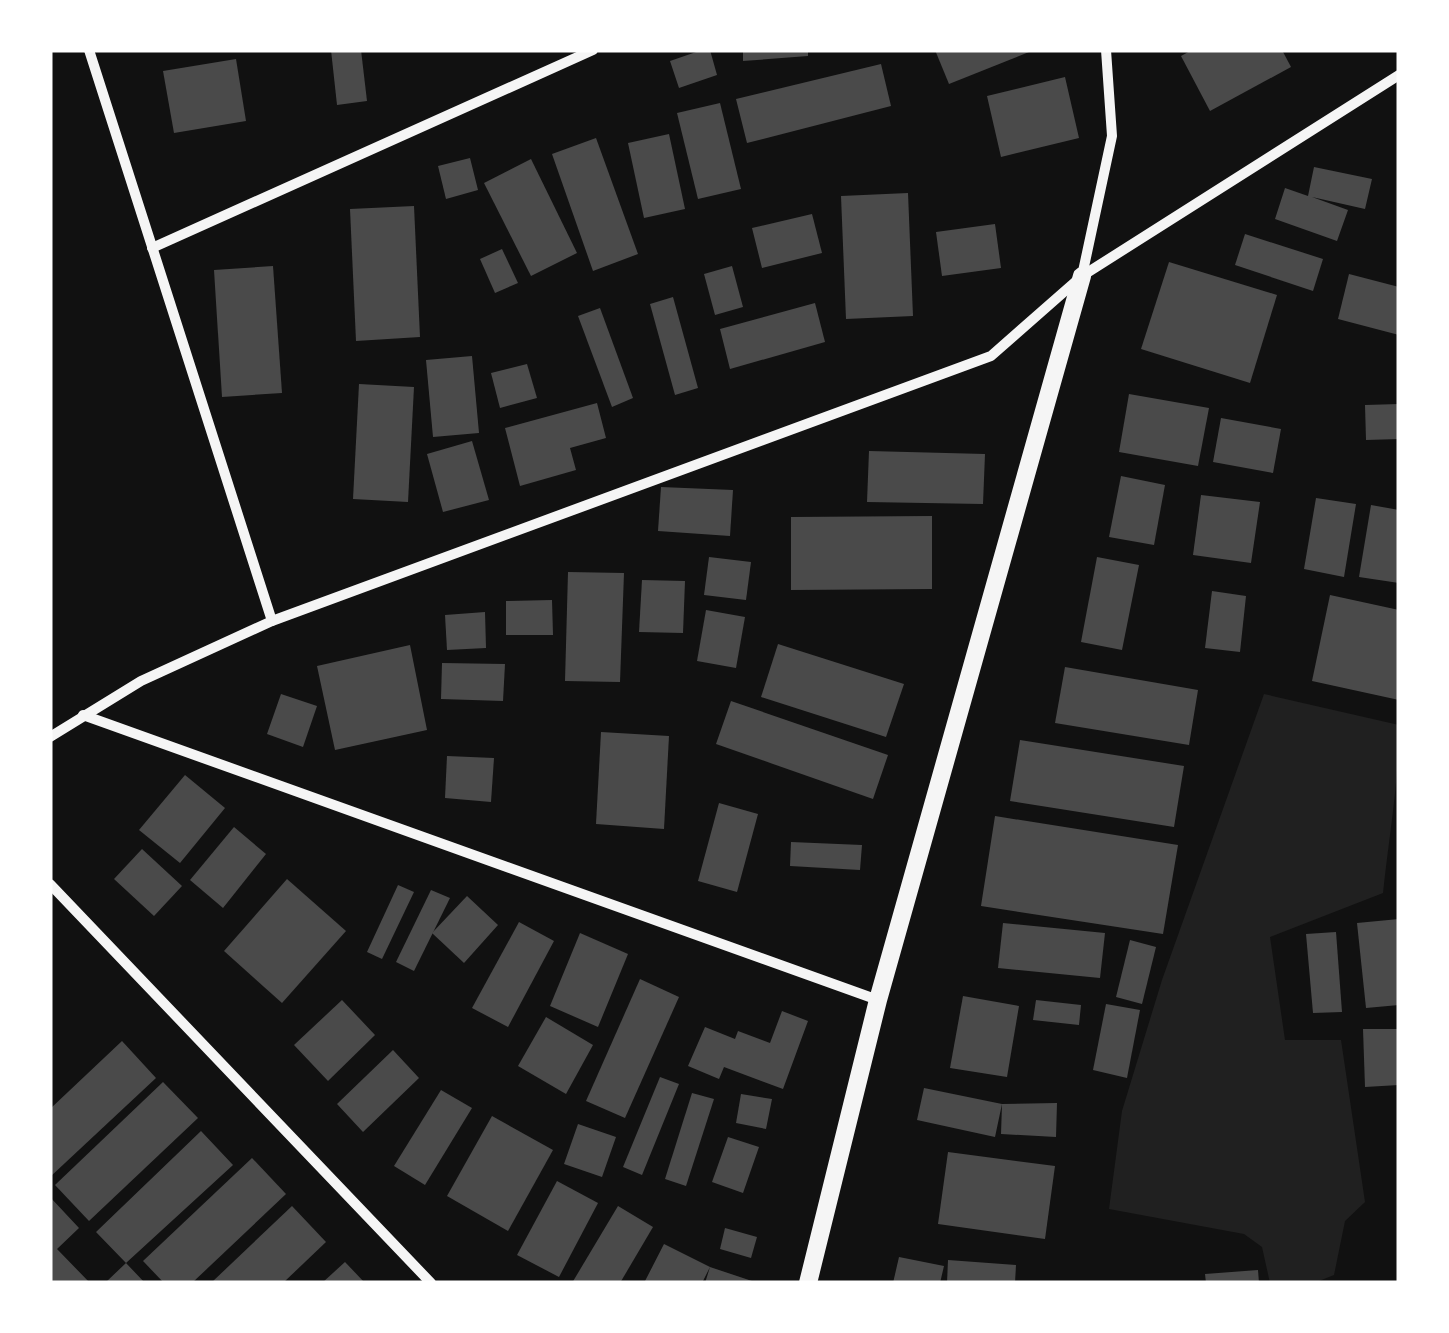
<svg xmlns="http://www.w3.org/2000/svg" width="1449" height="1333" viewBox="0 0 1449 1333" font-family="Raleway,sans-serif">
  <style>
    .green { fill: #202020 }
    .building { fill: #4a4a4a }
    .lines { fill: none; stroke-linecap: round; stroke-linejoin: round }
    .minor { stroke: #f5f5f5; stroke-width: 10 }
    .tertiary { stroke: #f5f5f5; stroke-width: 18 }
  </style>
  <rect width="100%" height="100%" fill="#111"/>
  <path class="green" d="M 1264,694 L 1399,725 C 1399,782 1389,836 1383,893 L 1270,937 L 1285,1040 L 1341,1040 L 1365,1202 L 1345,1221 L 1334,1275 L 1314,1283 L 1270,1283 L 1262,1247 L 1244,1234 L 1109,1209 L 1122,1111 L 1162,980 Z"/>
  <g class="building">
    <polygon points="331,50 361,50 367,101 337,105"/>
    <polygon points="702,50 710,50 717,75 679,88 670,61"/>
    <polygon points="743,50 808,50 808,56 743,61"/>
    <polygon points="935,50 1034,50 949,84"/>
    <polygon points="1192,50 1282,50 1291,67 1210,111 1181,56"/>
    <polygon points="236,59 246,121 174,133 163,71"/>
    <polygon points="881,64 891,106 747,143 736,99"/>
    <polygon points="1065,77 1079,138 1001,157 987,96"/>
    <polygon points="720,103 741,189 698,199 677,113"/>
    <polygon points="669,134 685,209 644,218 628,143"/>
    <polygon points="596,138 638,254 593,271 552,154"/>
    <polygon points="470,158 478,190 446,199 438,166"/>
    <polygon points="531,159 577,253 531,276 484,183"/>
    <polygon points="1314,167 1372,179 1365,209 1312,197 1348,210 1337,241 1275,219 1285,188 1308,196"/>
    <polygon points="908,193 913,316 846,319 841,196"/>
    <polygon points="414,206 420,337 356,341 350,209"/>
    <polygon points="812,214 822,253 762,268 752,228"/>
    <polygon points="995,224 1001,268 942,276 936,232"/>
    <polygon points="1245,234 1323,259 1313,291 1235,265"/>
    <polygon points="502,249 518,283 495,293 480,259"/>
    <polygon points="1169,262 1277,295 1250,383 1141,349"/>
    <polygon points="273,266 282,393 222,397 214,270"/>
    <polygon points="732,266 743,307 715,315 704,274"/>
    <polygon points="1349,274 1399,287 1399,335 1338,319"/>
    <polygon points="673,297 698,388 675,395 650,304"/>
    <polygon points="815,303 825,342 730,369 720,329"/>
    <polygon points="600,308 633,398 612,407 578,316"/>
    <polygon points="472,356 479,433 433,437 426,360"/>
    <polygon points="527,364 537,398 500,408 491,373"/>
    <polygon points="359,384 414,387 408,502 353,499"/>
    <polygon points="1129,394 1209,408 1198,466 1119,452"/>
    <polygon points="597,403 606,438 570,448 576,470 520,486 505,428"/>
    <polygon points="1399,404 1399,439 1366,440 1365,405"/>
    <polygon points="1221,418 1281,429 1273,473 1213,462"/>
    <polygon points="472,441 489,500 443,512 427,454"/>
    <polygon points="869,451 985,454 983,504 867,502"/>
    <polygon points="1121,476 1165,485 1154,545 1109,537"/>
    <polygon points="661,487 733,490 730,536 658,531"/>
    <polygon points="1201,495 1260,502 1251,563 1193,555"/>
    <polygon points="1316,498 1356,504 1344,577 1304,569"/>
    <polygon points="1371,505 1399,510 1399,583 1359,577"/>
    <polygon points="932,516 932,589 791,590 791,517"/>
    <polygon points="709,557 751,562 746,600 704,595"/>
    <polygon points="1097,557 1139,565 1122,650 1081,642"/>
    <polygon points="568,572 624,573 620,682 565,681"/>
    <polygon points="642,580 685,581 683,633 639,632"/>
    <polygon points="1212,591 1246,596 1240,652 1205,648"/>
    <polygon points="1330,595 1399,610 1399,700 1312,681"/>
    <polygon points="552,600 553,635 506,635 506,601"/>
    <polygon points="706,610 745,617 736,668 697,661"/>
    <polygon points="485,612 486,648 447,650 445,615"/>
    <polygon points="778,644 904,684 886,737 761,697"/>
    <polygon points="410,645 427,730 335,750 317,666"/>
    <polygon points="442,663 505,664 503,701 441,699"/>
    <polygon points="1065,667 1198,690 1189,745 1055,723"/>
    <polygon points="281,694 317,706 303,747 267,734"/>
    <polygon points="731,701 888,755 873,799 716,744"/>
    <polygon points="601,732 669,736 664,829 596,824"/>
    <polygon points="1020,740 1184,766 1174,827 1010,801"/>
    <polygon points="447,756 494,758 491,802 445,798"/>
    <polygon points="185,775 225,808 180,863 139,830"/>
    <polygon points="719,803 758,814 737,892 698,881"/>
    <polygon points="995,816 1178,845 1163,934 981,906"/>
    <polygon points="234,827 266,854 223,908 190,880"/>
    <polygon points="791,842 862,845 860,870 790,866"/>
    <polygon points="142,849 182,886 154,916 114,879"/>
    <polygon points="287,879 346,931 282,1003 224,951"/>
    <polygon points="398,885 414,892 382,959 367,952"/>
    <polygon points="431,890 450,898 414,971 396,962"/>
    <polygon points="467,896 498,925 464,963 432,933"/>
    <polygon points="1399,919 1399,1005 1366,1008 1357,923"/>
    <polygon points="519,922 554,941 508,1027 472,1008"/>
    <polygon points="1003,923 1105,933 1100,978 998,968"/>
    <polygon points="1336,932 1342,1012 1313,1013 1306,934"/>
    <polygon points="580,933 628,954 598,1027 550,1006"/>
    <polygon points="1130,940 1156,947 1142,1004 1116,997"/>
    <polygon points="640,979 679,997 625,1118 586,1101"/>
    <polygon points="963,996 1019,1006 1007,1077 950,1068"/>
    <polygon points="342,1000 375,1035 328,1081 294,1045"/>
    <polygon points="1036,1000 1081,1005 1079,1025 1033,1020"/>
    <polygon points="1106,1004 1140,1010 1127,1078 1093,1070"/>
    <polygon points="782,1011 808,1021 783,1089 724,1067 719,1079 688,1066 705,1027 735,1039 738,1031 770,1043"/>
    <polygon points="546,1017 593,1045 566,1094 518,1066"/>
    <polygon points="1363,1029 1399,1029 1399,1085 1365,1087"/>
    <polygon points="122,1041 156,1078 50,1177 50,1109"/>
    <polygon points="393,1050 419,1078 363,1132 337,1104"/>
    <polygon points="660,1077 679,1084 642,1175 623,1167"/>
    <polygon points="163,1082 198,1118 89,1221 55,1185"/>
    <polygon points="924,1088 1002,1104 1057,1103 1056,1137 1001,1134 1002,1104 995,1137 917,1120"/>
    <polygon points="441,1090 472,1108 425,1185 394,1166"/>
    <polygon points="692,1093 714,1099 686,1186 665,1179"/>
    <polygon points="741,1094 772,1099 766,1129 736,1123"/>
    <polygon points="492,1116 553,1150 508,1231 447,1196"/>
    <polygon points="578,1124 616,1137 602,1177 564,1164"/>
    <polygon points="201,1131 233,1165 126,1263 145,1283 105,1283 126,1263 96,1232"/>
    <polygon points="728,1137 759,1147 743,1193 712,1182"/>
    <polygon points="948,1152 1055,1166 1045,1239 938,1224"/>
    <polygon points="252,1158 286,1194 192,1283 164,1283 143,1261"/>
    <polygon points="557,1181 598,1203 559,1277 517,1255"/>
    <polygon points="50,1197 79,1228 57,1249 90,1283 50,1283"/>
    <polygon points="292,1206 326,1242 283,1283 211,1283"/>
    <polygon points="618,1206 653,1227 620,1283 572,1283"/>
    <polygon points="725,1228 757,1237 751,1258 720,1249"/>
    <polygon points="664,1244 710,1267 758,1283 705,1283 710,1267 702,1283 644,1283"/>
    <polygon points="899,1257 944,1266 940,1283 893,1283"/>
    <polygon points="948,1260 1016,1265 1015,1283 947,1283"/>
    <polygon points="345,1262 365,1283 322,1283"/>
    <polygon points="1258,1270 1259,1283 1206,1283 1205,1274"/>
  </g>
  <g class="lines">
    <g class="minor">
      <polyline points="89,50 272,621"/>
      <polyline points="152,248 593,50"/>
      <polyline points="1082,276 1112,136 1106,50"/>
      <polyline points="83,715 878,1000"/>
      <polyline points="50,737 141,681 272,621 991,356 1082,276 1399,75"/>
      <polyline points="50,884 431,1283"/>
    </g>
    <polyline class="tertiary" points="808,1283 878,1000 1082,276"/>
  </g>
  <rect width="1449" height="1333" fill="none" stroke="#ffffff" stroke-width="105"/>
</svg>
